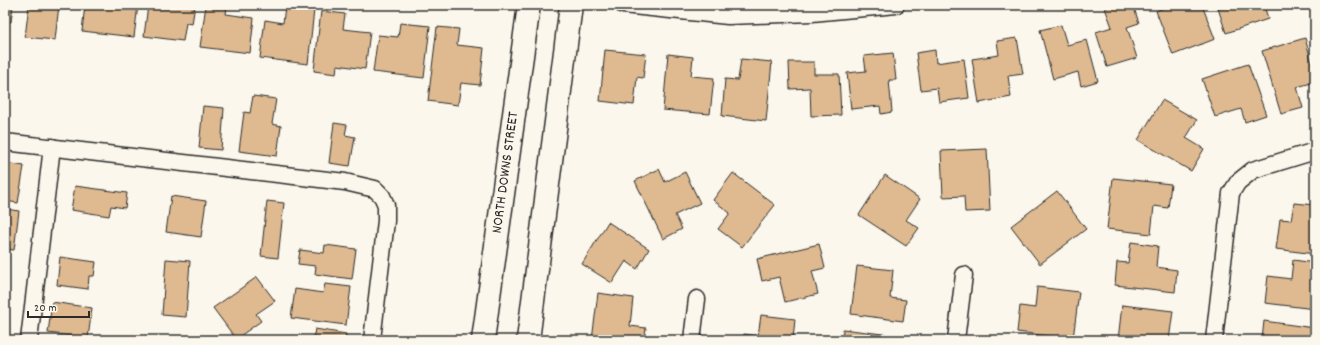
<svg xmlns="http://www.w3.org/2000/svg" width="1320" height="345" viewBox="0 0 1320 345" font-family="Dekko,sans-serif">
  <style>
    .building { fill: #dfba90; stroke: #2b2b2b }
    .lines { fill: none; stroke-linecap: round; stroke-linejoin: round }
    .street-casing { stroke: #2b2b2b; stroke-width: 19 }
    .secondary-casing { stroke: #2b2b2b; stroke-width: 25 }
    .street { stroke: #fbf7ec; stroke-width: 16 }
    .secondary { stroke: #fbf7ec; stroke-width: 22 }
    .labels { text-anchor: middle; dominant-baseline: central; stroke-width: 3; stroke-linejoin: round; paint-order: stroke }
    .street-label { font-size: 15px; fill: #2b2b2b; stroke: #fbf7ec }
  </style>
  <rect width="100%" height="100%" fill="#fbf7ec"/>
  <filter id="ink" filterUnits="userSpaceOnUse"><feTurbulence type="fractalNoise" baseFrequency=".025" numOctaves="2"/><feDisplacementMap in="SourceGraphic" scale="8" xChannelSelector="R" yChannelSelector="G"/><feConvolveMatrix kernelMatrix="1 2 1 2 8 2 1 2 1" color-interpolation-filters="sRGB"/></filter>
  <g filter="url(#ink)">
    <g class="building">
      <polygon points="5,5 13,5 11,22 5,21"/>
      <polygon points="29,5 67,5 59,5 55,40 25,37"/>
      <polygon points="85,5 138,5 134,37 82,31"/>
      <polygon points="148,5 195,5 192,24 186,23 183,41 144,36"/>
      <polygon points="206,5 227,5 226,14 254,18 250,53 200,47"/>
      <polygon points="1113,5 1133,5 1139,23 1127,27 1137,58 1107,67 1096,32 1112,27 1105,8"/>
      <polygon points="1165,5 1202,5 1215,39 1173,55 1156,11 1166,7"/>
      <polygon points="1217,5 1264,5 1268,19 1226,33"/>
      <polygon points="285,6 314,10 308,64 260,58 265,20 283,23"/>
      <polygon points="321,11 345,14 343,29 370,32 365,69 337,65 336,74 314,71"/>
      <polygon points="400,23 430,26 424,78 373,72 378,35 398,37"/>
      <polygon points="1061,25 1067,45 1087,40 1098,81 1081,86 1078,72 1053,79 1040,30"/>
      <polygon points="437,27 459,29 457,45 484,48 480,85 461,83 458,105 428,101"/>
      <polygon points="1017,38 1023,74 1008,76 1011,97 979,103 972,59 999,55 997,41"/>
      <polygon points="1305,38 1315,74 1315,82 1297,87 1303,108 1281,114 1262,51"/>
      <polygon points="605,50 646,54 643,78 637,77 634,105 600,101"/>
      <polygon points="935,50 936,63 964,59 969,98 939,102 937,88 921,90 916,53"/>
      <polygon points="893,53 896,80 889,80 892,112 881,114 880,106 851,109 847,73 866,71 864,56"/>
      <polygon points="668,54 693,57 691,76 714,78 710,114 663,110"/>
      <polygon points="741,59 772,62 766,121 722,116 725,79 738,80"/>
      <polygon points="789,62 814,62 814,74 839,74 841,115 811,116 810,88 790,89"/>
      <polygon points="1248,64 1266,115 1245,122 1241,109 1215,117 1202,79"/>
      <polygon points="253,96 276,99 272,124 281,126 277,156 239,151 244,112 250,113"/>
      <polygon points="1162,100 1197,120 1186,138 1204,149 1191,171 1138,140"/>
      <polygon points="203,106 224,108 221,150 199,148"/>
      <polygon points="334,123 347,125 345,135 355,137 350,166 329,163"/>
      <polygon points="987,149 990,211 965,212 964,196 943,197 941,151"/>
      <polygon points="5,163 24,166 18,203 5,201"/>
      <polygon points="659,169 665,182 685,172 700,203 675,215 682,229 663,239 635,181"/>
      <polygon points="733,173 775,205 742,247 718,229 730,213 713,200"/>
      <polygon points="885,175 920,199 906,220 919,228 906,246 859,215"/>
      <polygon points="1113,178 1171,184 1168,208 1154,206 1151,234 1107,229"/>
      <polygon points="75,186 127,193 125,208 111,206 109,216 71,210"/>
      <polygon points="1057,191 1086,229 1040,264 1011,226"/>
      <polygon points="171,196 206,201 201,237 166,232"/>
      <polygon points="267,201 284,203 278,258 261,256"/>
      <polygon points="1294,203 1315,205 1315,254 1276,249 1280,219 1291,220"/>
      <polygon points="5,209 19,211 14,250 5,249"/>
      <polygon points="608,222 649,249 637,269 626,261 612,283 582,264"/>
      <polygon points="1131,242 1158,246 1156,267 1177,270 1175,292 1115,285 1117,262 1128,263"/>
      <polygon points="819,244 825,268 812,271 818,294 785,302 779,277 762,281 757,259"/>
      <polygon points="325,245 356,249 352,279 315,274 316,266 298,264 300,250 324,253"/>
      <polygon points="5,256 8,256 5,282"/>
      <polygon points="60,257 96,262 94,276 89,276 88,289 57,285"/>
      <polygon points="166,259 190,261 186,317 162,315"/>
      <polygon points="1293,260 1315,263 1315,309 1265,303 1268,276 1291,279"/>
      <polygon points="857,266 893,270 890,298 906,300 903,321 851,314"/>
      <polygon points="257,277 275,301 256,314 261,321 236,339 213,308"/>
      <polygon points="325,284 351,287 346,325 291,318 295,289 323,293"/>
      <polygon points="1037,287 1079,292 1073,339 1017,332 1020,306 1035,308"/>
      <polygon points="598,293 633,298 630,326 646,328 644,340 592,340"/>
      <polygon points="52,302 92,308 88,338 48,333"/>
      <polygon points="5,303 8,303 5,337"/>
      <polygon points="1122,305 1173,311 1169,340 1152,338 1152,340 1118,340"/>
      <polygon points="761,315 795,319 793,340 743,340 744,334 758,336"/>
      <polygon points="1264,321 1314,328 1313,340 1262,340"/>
      <polygon points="315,329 346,334 345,340 292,340 292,336 313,339"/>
      <polygon points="843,329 898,336 898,340 842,340"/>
    </g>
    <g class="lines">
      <g class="street-casing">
        <g id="street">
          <polyline points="623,5 728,16 812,13 896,5"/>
          <polyline points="5,142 345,182 375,189 382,196 386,205 386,221 372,340"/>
          <polyline points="29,340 52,147"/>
          <polyline points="692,340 697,299"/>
          <polyline points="956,340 964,275"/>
          <polyline points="1214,340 1231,193 1238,182 1253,170 1315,151"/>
        </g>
      </g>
      <g class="secondary-casing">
        <g id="secondary">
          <path id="s1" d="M 483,340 L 529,5"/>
          <polyline points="528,340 571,5"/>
        </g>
      </g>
      <use href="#street" class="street"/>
      <use href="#secondary" class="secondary"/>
    </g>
  </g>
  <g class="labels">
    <g class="street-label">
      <text stroke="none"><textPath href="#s1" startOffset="169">NORTH DOWNS STREET</textPath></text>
    </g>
  </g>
  <rect width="1320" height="345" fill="none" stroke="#fbf7ec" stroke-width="20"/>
  <rect x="10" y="10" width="1300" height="325" fill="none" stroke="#2b2b2b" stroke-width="1.5" filter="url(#ink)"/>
  <path d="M28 311v6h61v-6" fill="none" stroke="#2b2b2b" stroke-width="2"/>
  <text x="34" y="311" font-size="12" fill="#2b2b2b" stroke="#fbf7ec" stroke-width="3" paint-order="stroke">20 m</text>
</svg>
